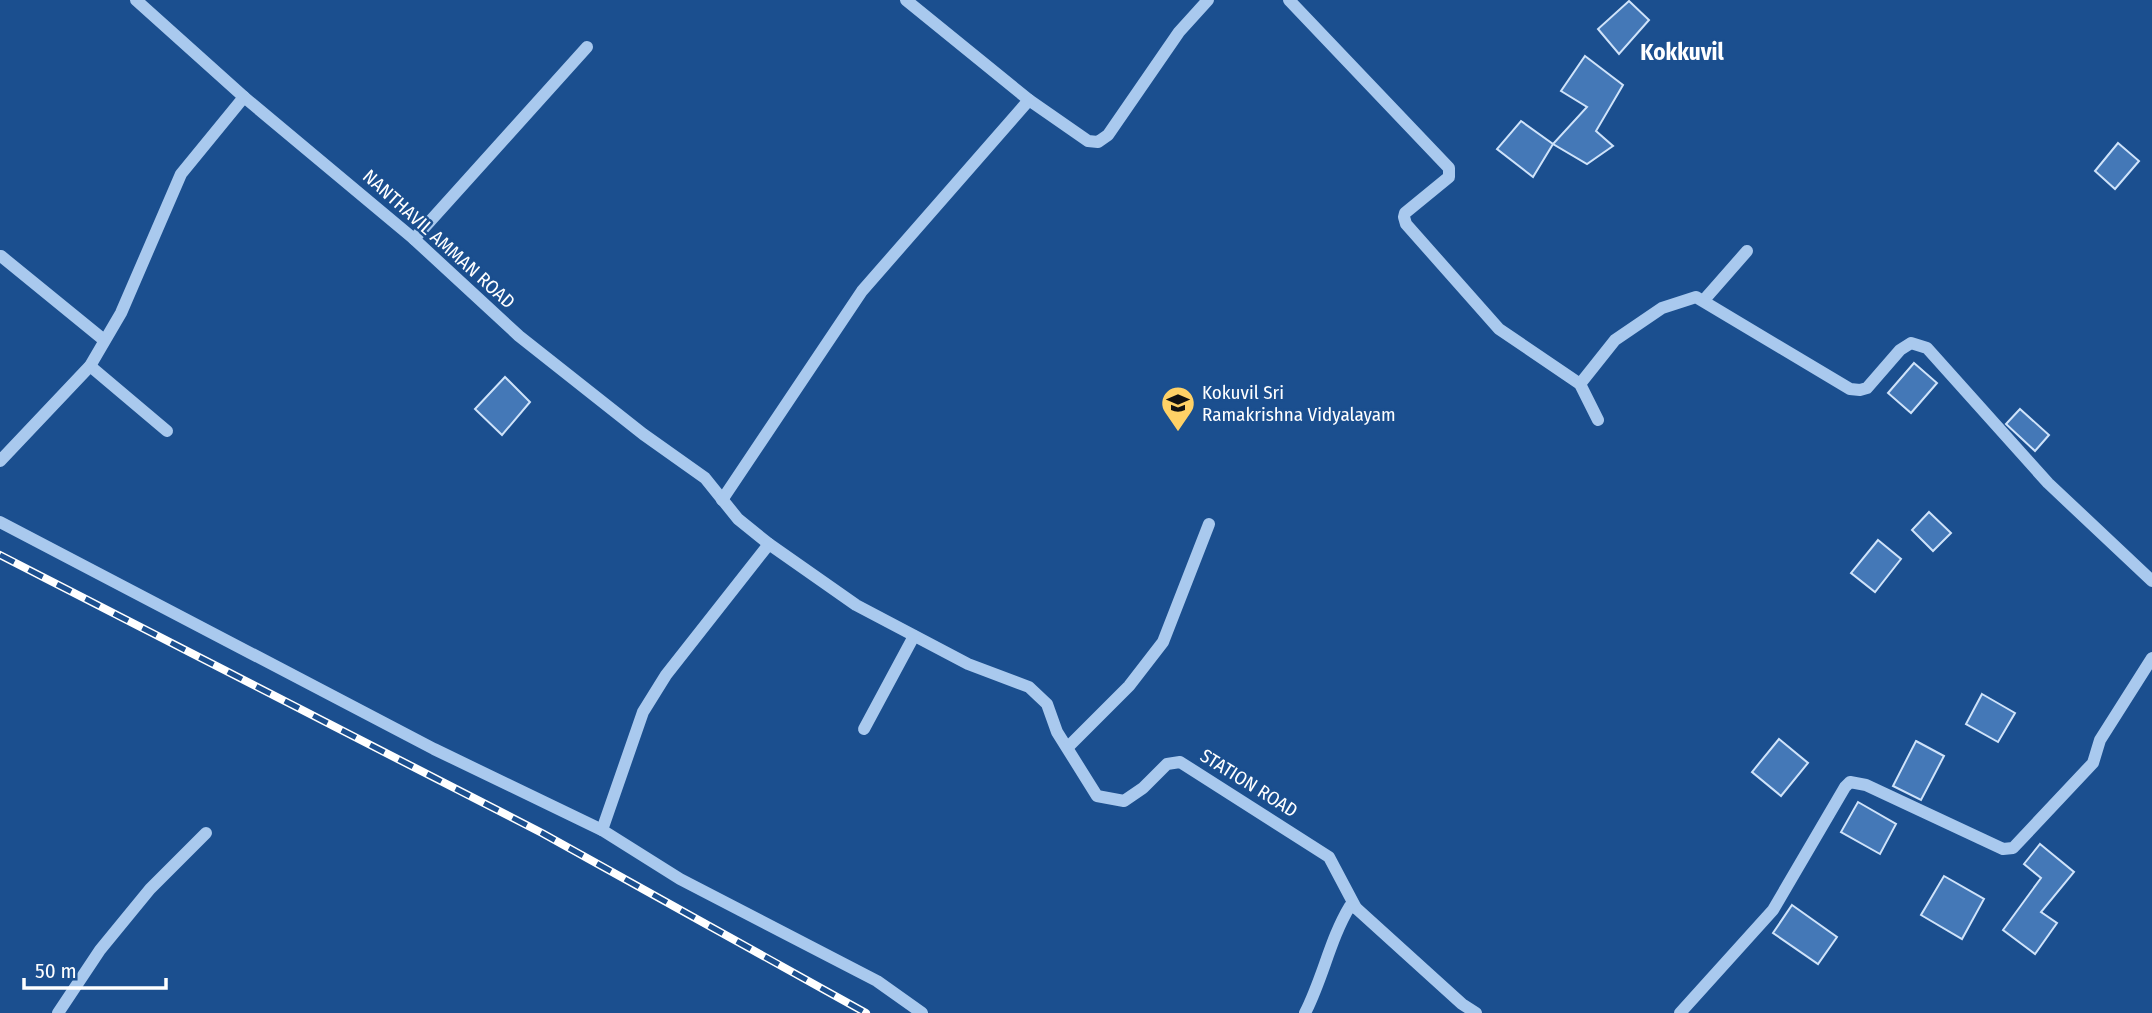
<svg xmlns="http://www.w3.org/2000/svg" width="2152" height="1013" viewBox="0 0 2152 1013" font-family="'Fira Sans Condensed',sans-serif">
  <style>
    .building { fill: #4478b7; stroke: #cfe3fa; stroke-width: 2 }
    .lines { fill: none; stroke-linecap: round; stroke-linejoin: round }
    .minor { stroke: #a9c9ee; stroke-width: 12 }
    .rail-casing { stroke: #fff; stroke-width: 8 }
    .rail { stroke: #1b4f8f; stroke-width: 5; stroke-dasharray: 16; stroke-linecap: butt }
    .labels { text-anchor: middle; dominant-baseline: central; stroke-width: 5; stroke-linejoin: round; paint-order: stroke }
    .street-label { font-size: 19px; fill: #fff; stroke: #1b4f8f }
    .poi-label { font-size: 19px; fill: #fff; stroke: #1b4f8f; text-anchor: start }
    .quarter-label { font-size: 23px; font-weight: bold; fill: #fff; stroke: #1b4f8f }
  </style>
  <rect width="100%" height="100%" fill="#1b4f8f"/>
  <g class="building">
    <polygon points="1629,1 1649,20 1619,54 1598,29"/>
    <polygon points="1585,56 1623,85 1596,131 1613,146 1587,164 1553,144 1587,107 1561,91"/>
    <polygon points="1521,121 1553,144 1533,177 1497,149"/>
    <polygon points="2118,143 2139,161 2115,189 2095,171"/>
    <polygon points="1914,363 1937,383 1911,413 1888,393"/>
    <polygon points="505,377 530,402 502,435 475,409"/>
    <polygon points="2020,409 2049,435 2035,451 2006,424"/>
    <polygon points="1929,512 1951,533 1933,551 1912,530"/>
    <polygon points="1878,540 1901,559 1875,592 1851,573"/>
    <polygon points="1982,694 2015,713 1998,742 1966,724"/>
    <polygon points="1779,739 1808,763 1781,796 1752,772"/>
    <polygon points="1916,741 1944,756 1921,800 1893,786"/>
    <polygon points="1858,802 1896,824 1880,854 1841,832"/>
    <polygon points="2040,844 2074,872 2041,912 2057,923 2035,954 2003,930 2041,878 2024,864"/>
    <polygon points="1944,876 1984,899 1962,939 1921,915"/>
    <polygon points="1792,905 1837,937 1818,964 1773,933"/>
  </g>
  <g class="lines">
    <g class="minor">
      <polyline points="136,0 244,97 414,239 519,336 643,434 705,478 738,519 769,544 856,605 968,664 1029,687 1047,704 1057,732 1097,796 1124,801 1143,788 1167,764 1180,762 1329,857 1356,908 1462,1004 1476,1013"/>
      <polyline points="906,0 1029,100"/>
      <polyline points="1289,0 1449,168 1449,177 1405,213 1404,217 1406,224 1499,329 1580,384 1598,420"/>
      <polyline points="414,239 587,47"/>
      <polyline points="1,256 104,340"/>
      <polyline points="1704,300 1747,251"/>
      <polyline points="90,366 167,431"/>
      <polyline points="1580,384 1615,340 1662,308 1696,297 1850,389 1860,390 1867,388 1900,350 1911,343 1927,348 2048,483 2152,581"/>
      <polyline points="0,461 90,366 121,313 181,174 244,97"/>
      <polyline points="722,500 862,291 1029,100 1088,141 1098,142 1108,135 1179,32 1208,0"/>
      <polyline points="0,522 434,749 602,830 680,879 877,981 922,1013"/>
      <polyline points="864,729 914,636"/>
      <polyline points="1068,747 1129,686 1163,642 1209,524"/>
      <polyline points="602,830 643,712 666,675 769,544"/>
      <polyline points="58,1013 100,950 150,889 206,833"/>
      <path d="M 1305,1013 C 1323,978 1330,939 1350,906 L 1356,908"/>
      <polyline points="1680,1013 1773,910 1845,787 1850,782 1866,785 2003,849 2013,848 2093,763 2100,740 2152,658"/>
    </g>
    <g class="rail-casing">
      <polyline id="rail" points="0,555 542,833 866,1013"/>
    </g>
    <use href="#rail" class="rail"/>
  </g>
  <defs>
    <g id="school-pin" transform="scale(1.75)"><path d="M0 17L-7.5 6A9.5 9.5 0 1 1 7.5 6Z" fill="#ffd166" stroke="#1b4f8f"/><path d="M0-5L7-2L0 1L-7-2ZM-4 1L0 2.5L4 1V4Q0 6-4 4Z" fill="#111"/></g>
  </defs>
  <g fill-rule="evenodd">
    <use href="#school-pin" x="1178" y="403"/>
  </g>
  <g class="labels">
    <g class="street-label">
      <text transform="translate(439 239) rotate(42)">NANTHAVIL AMMAN ROAD</text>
      <text transform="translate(1249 783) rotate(32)">STATION ROAD</text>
    </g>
    <g class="poi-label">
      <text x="1202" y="392">Kokuvil Sri<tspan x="1202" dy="22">Ramakrishna Vidyalayam</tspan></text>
    </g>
    <g class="quarter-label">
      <text x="1682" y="52">Kokkuvil</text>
    </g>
  </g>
  <path d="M24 978v10h142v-10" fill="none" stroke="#ffffff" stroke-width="3.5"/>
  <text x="35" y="978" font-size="21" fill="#ffffff" stroke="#1b4f8f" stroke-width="5" paint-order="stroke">50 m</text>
</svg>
